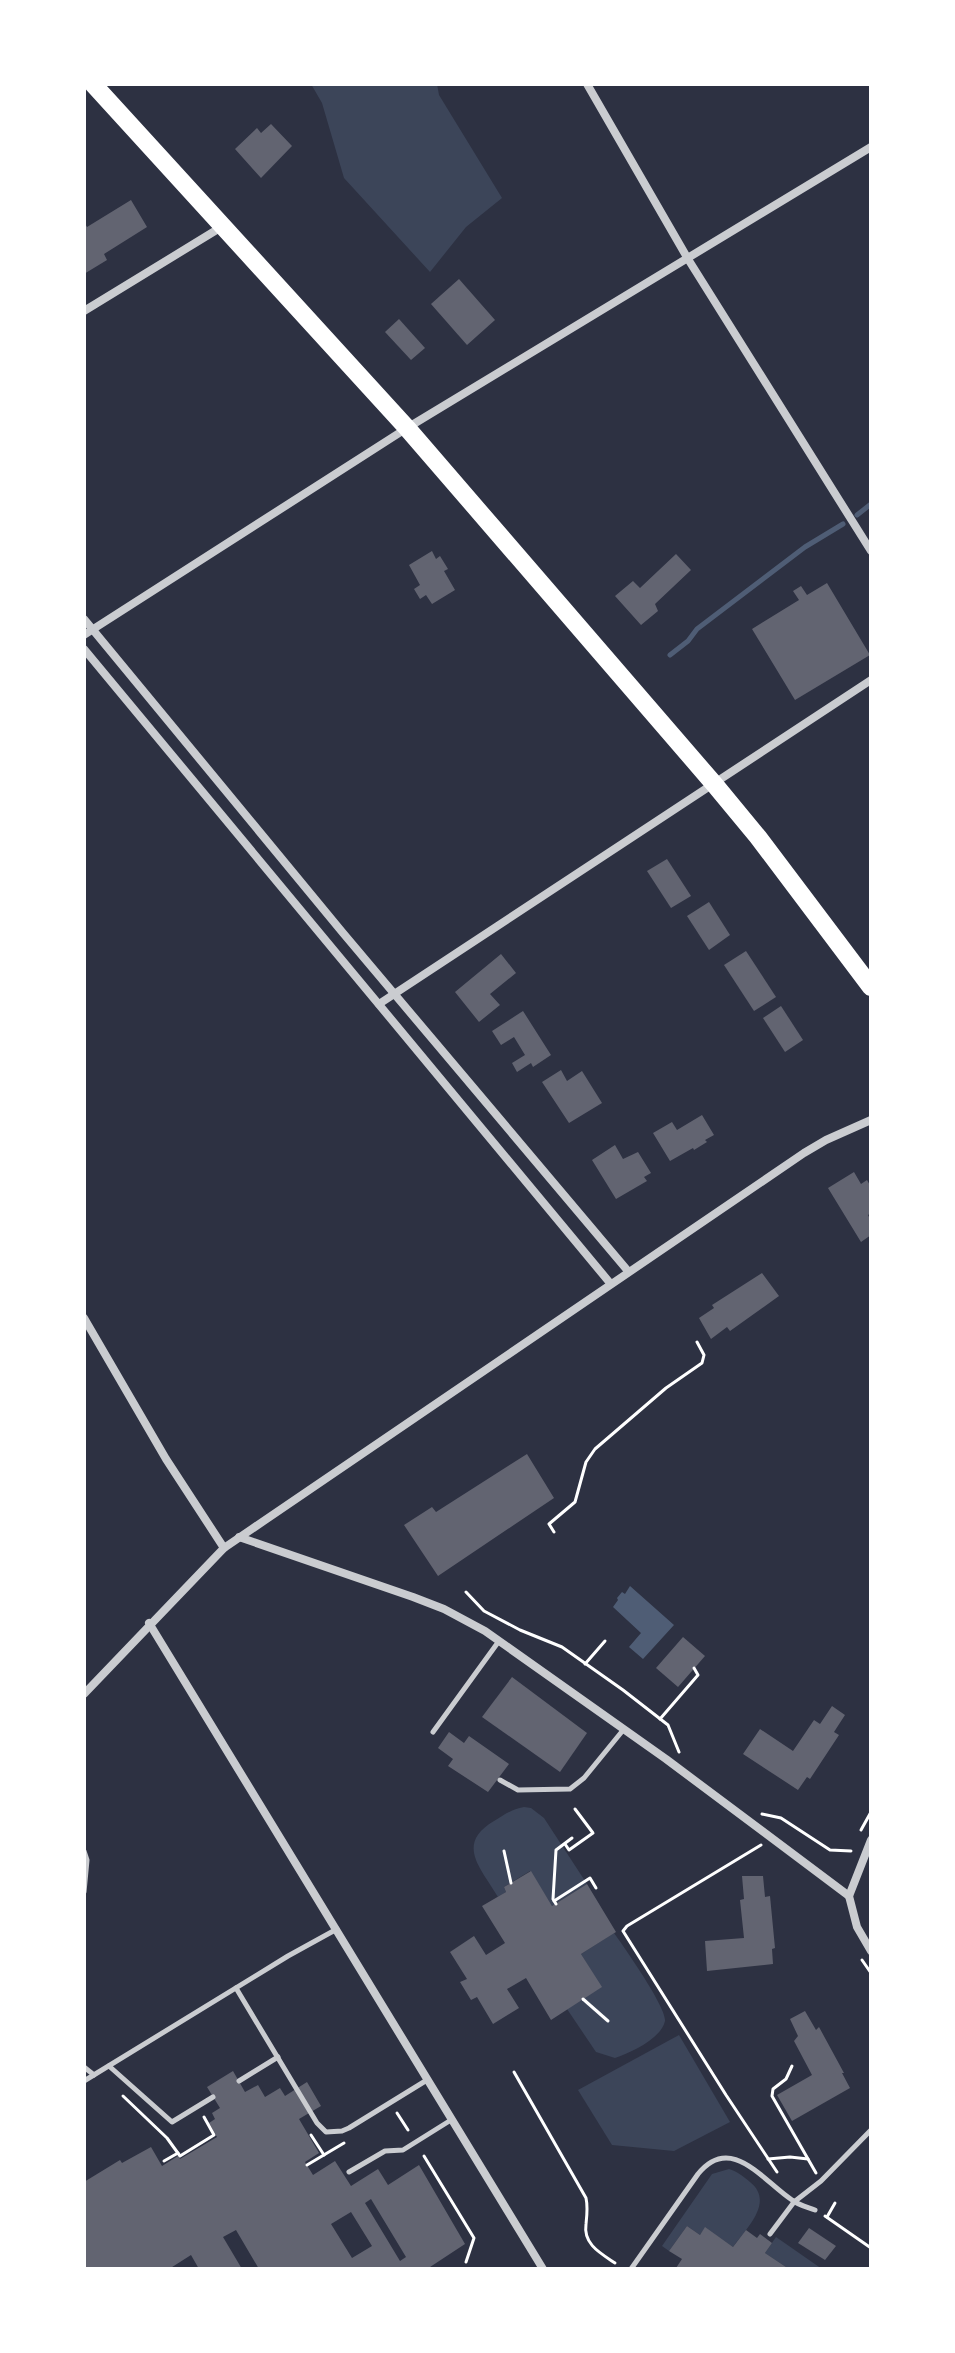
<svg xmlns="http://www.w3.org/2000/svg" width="955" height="2353" viewBox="0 0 955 2353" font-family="Overpass,sans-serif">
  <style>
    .green { fill: #3c4559 }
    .water { fill: #4f5d75 }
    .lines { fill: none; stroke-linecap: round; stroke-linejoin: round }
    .stream { stroke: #4f5d75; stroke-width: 5 }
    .building { fill: #626471; fill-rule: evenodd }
    .path { stroke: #fff; stroke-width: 3 }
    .service { stroke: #caccd0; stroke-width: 5 }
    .minor { stroke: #caccd0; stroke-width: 8 }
    .trunk { stroke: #fff; stroke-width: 18 }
  </style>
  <rect width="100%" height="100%" fill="#2d3142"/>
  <g class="green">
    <polygon points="311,84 437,84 439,95 502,198 466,227 430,272 344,178 322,103"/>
    <path d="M 524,1807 L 531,1808 L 544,1818 L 587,1884 L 552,1906 L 530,1871 L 504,1887 L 506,1892 L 498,1897 C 481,1868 455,1844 494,1821 C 504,1815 512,1809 524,1807 Z"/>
    <path d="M 614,1933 C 624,1947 667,2008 665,2021 C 661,2039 630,2053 615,2058 L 596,2052 L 567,2009 L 601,1987 L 581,1954 Z"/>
    <polygon points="679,2035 730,2122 674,2151 612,2145 578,2090"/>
    <path d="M 729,2169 C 737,2171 744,2177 750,2182 C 775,2202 746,2229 733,2247 L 705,2228 L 700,2235 L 687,2226 L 669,2251 L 662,2246 L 712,2174 Z"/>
    <polygon points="776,2237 822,2269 789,2269 765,2253"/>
  </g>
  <polygon class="water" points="630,1586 674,1625 643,1659 629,1647 641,1633 613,1607 618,1600 617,1598 622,1592 625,1594"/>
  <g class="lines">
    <g class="stream">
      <polyline points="857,515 871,504"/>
      <polyline points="670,655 688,641 697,629 805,547 843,524"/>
    </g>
  </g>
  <g class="building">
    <polygon points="271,124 292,146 261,178 235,149 257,128 261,133"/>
    <polygon points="131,200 147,227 104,254 107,260 84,274 84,222 87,227"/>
    <polygon points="459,279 495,320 467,345 431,304"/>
    <polygon points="399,319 425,348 411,360 385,332"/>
    <polygon points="432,551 436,559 440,556 448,569 444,571 455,590 432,604 426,595 420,599 414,589 420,585 409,565"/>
    <polygon points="676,554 691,570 655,604 658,611 641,625 615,596 633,581 640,588"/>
    <polygon points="827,583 870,655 795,700 752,629 799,600 793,591 801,586 807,595"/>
    <polygon points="667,859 691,896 671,908 647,871"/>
    <polygon points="709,902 730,935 709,950 687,916"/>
    <polygon points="746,951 776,997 754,1011 724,965"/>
    <polygon points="501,954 516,973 490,994 500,1005 479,1022 455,992"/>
    <polygon points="781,1006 803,1040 785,1052 763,1018"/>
    <polygon points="523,1011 551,1055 533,1067 531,1063 517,1072 512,1063 525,1055 514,1037 501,1045 492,1031"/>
    <polygon points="561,1070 567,1081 582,1071 602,1103 569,1123 542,1082"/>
    <polygon points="702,1115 714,1135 705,1140 707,1142 694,1150 693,1148 670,1161 653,1133 672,1122 677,1130"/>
    <polygon points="615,1145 623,1159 638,1152 651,1173 644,1177 647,1181 616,1199 592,1160"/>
    <polygon points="854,1172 861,1184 867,1180 871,1187 871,1213 868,1215 871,1221 871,1235 861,1242 828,1188"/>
    <polygon points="762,1273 779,1296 730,1331 727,1327 711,1339 699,1318 714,1308 712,1305"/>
    <polygon points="527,1454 554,1498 438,1576 404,1525 432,1507 436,1512"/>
    <polygon points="683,1637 705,1656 678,1687 656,1668"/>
    <polygon points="512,1677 587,1733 560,1772 482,1717"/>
    <polygon points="832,1706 845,1715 834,1732 839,1735 810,1779 807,1777 798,1790 743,1754 760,1729 793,1751 814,1720 820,1724"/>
    <polygon points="449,1732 464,1743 469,1736 509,1764 488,1792 448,1766 453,1759 438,1748"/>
    <polygon points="531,1871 552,1906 587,1884 616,1932 581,1954 602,1987 551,2020 526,1978 507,1989 519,2008 493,2024 477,1997 471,2000 460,1982 467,1979 450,1952 474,1936 486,1955 505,1943 482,1906 506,1892 504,1887"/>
    <polygon points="742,1876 763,1876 765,1897 770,1896 775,1948 772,1949 773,1964 707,1971 705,1941 744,1938 740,1900 744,1899"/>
    <polygon points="805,2011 816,2030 819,2027 844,2073 842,2073 850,2088 792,2121 777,2095 812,2075 794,2041 798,2036 790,2019"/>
    <path d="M 233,2071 L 245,2092 L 258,2085 L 265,2097 L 280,2088 L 285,2096 L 307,2082 L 321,2106 L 299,2119 L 319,2153 L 305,2162 L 313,2175 L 335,2161 L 351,2186 L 378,2169 L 388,2185 L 419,2165 L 465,2244 L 427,2269 L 259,2269 L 236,2230 L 223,2237 L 242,2269 L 199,2269 L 191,2255 L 169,2269 L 84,2269 L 84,2182 L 120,2160 L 122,2163 L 151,2147 L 162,2166 L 178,2156 L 180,2159 L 217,2137 L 209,2123 L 215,2119 L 212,2113 L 220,2108 L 207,2087 ZM 371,2199 L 406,2257 L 400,2261 L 365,2203 ZM 351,2212 L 372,2246 L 352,2258 L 331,2224 Z"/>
    <polygon points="687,2226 700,2235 705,2227 733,2247 746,2230 757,2238 760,2234 772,2243 765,2253 789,2269 678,2269 676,2268 682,2259 669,2251"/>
    <polygon points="809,2228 836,2246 825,2260 798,2243"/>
  </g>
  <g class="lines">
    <g class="path">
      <polyline points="554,1532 549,1524 575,1502 586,1462 595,1449 666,1388 702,1363 704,1355 697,1342"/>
      <polyline points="466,1592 484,1611 520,1630 562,1647 623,1690 668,1725 679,1752"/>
      <polyline points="585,1664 605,1641"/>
      <polyline points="660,1719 698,1675 694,1668"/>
      <polyline points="762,1814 781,1818 830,1850 851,1851"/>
      <polyline points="861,1830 871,1812"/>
      <polyline points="565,1844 569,1850 593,1833 575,1809"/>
      <polyline points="761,1845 627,1926 623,1931 726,2095 777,2172"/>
      <polyline points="504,1851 511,1883"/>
      <polyline points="554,1901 590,1878 596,1888"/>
      <polyline points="556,1904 553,1899 556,1850 572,1838"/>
      <polyline points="862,1960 871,1973"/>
      <polyline points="583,1999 608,2021"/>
      <polyline points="792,2066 786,2079 773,2089 772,2096 816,2173"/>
      <path d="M 514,2072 L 586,2198 C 588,2207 587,2215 586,2224 C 583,2244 600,2253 615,2263"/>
      <polyline points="123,2096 167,2138 180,2156 214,2135 204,2117"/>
      <polyline points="397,2113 408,2130"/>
      <polyline points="311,2135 324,2155"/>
      <polyline points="424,2156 474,2238 466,2262"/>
      <polyline points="768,2159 790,2157 808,2159"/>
      <polyline points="164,2161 178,2153"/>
      <polyline points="307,2165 344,2143"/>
      <polyline points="825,2216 871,2248"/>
      <polyline points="827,2217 835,2203"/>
    </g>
    <g class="service">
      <polyline points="433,1732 499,1641"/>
      <polyline points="500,1780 518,1790 570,1789 584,1778 624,1729"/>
      <polyline points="84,1851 87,1860 84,1892"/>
      <polyline points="236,1988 317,2123 326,2132 342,2131 349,2128 427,2080"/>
      <polyline points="109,2066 172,2122 213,2097"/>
      <polyline points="84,2067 94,2075"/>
      <polyline points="84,2081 288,1956 337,1929"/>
      <polyline points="239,2081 278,2057"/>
      <polyline points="349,2172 385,2151 403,2150 451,2120"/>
      <polyline points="770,2234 794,2202 821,2181 871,2130"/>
      <path d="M 631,2269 L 698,2174 C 731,2133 763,2181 792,2200 C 798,2205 807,2207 815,2210"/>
    </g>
    <g class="minor">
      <polyline points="587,84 688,259 871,551"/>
      <polyline points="84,311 223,226"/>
      <polyline points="84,619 343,933 628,1271"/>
      <polyline points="84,635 407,428 871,147"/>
      <polyline points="84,649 610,1283"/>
      <polyline points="379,1004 871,680"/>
      <polyline points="84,1318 166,1459 224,1548"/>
      <polyline points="239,1537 413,1597 444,1609 485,1631 666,1759 849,1896"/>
      <polyline points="149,1623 543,2269"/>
      <polyline points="84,1694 224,1548 804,1153 826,1140 871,1120"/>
      <polyline points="871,1840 849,1896 857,1927 871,1951"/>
    </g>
    <polyline class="trunk" points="93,84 407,428 715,785 758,837 871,987"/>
  </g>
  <rect width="955" height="2353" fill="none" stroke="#ffffff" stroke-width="172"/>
</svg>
